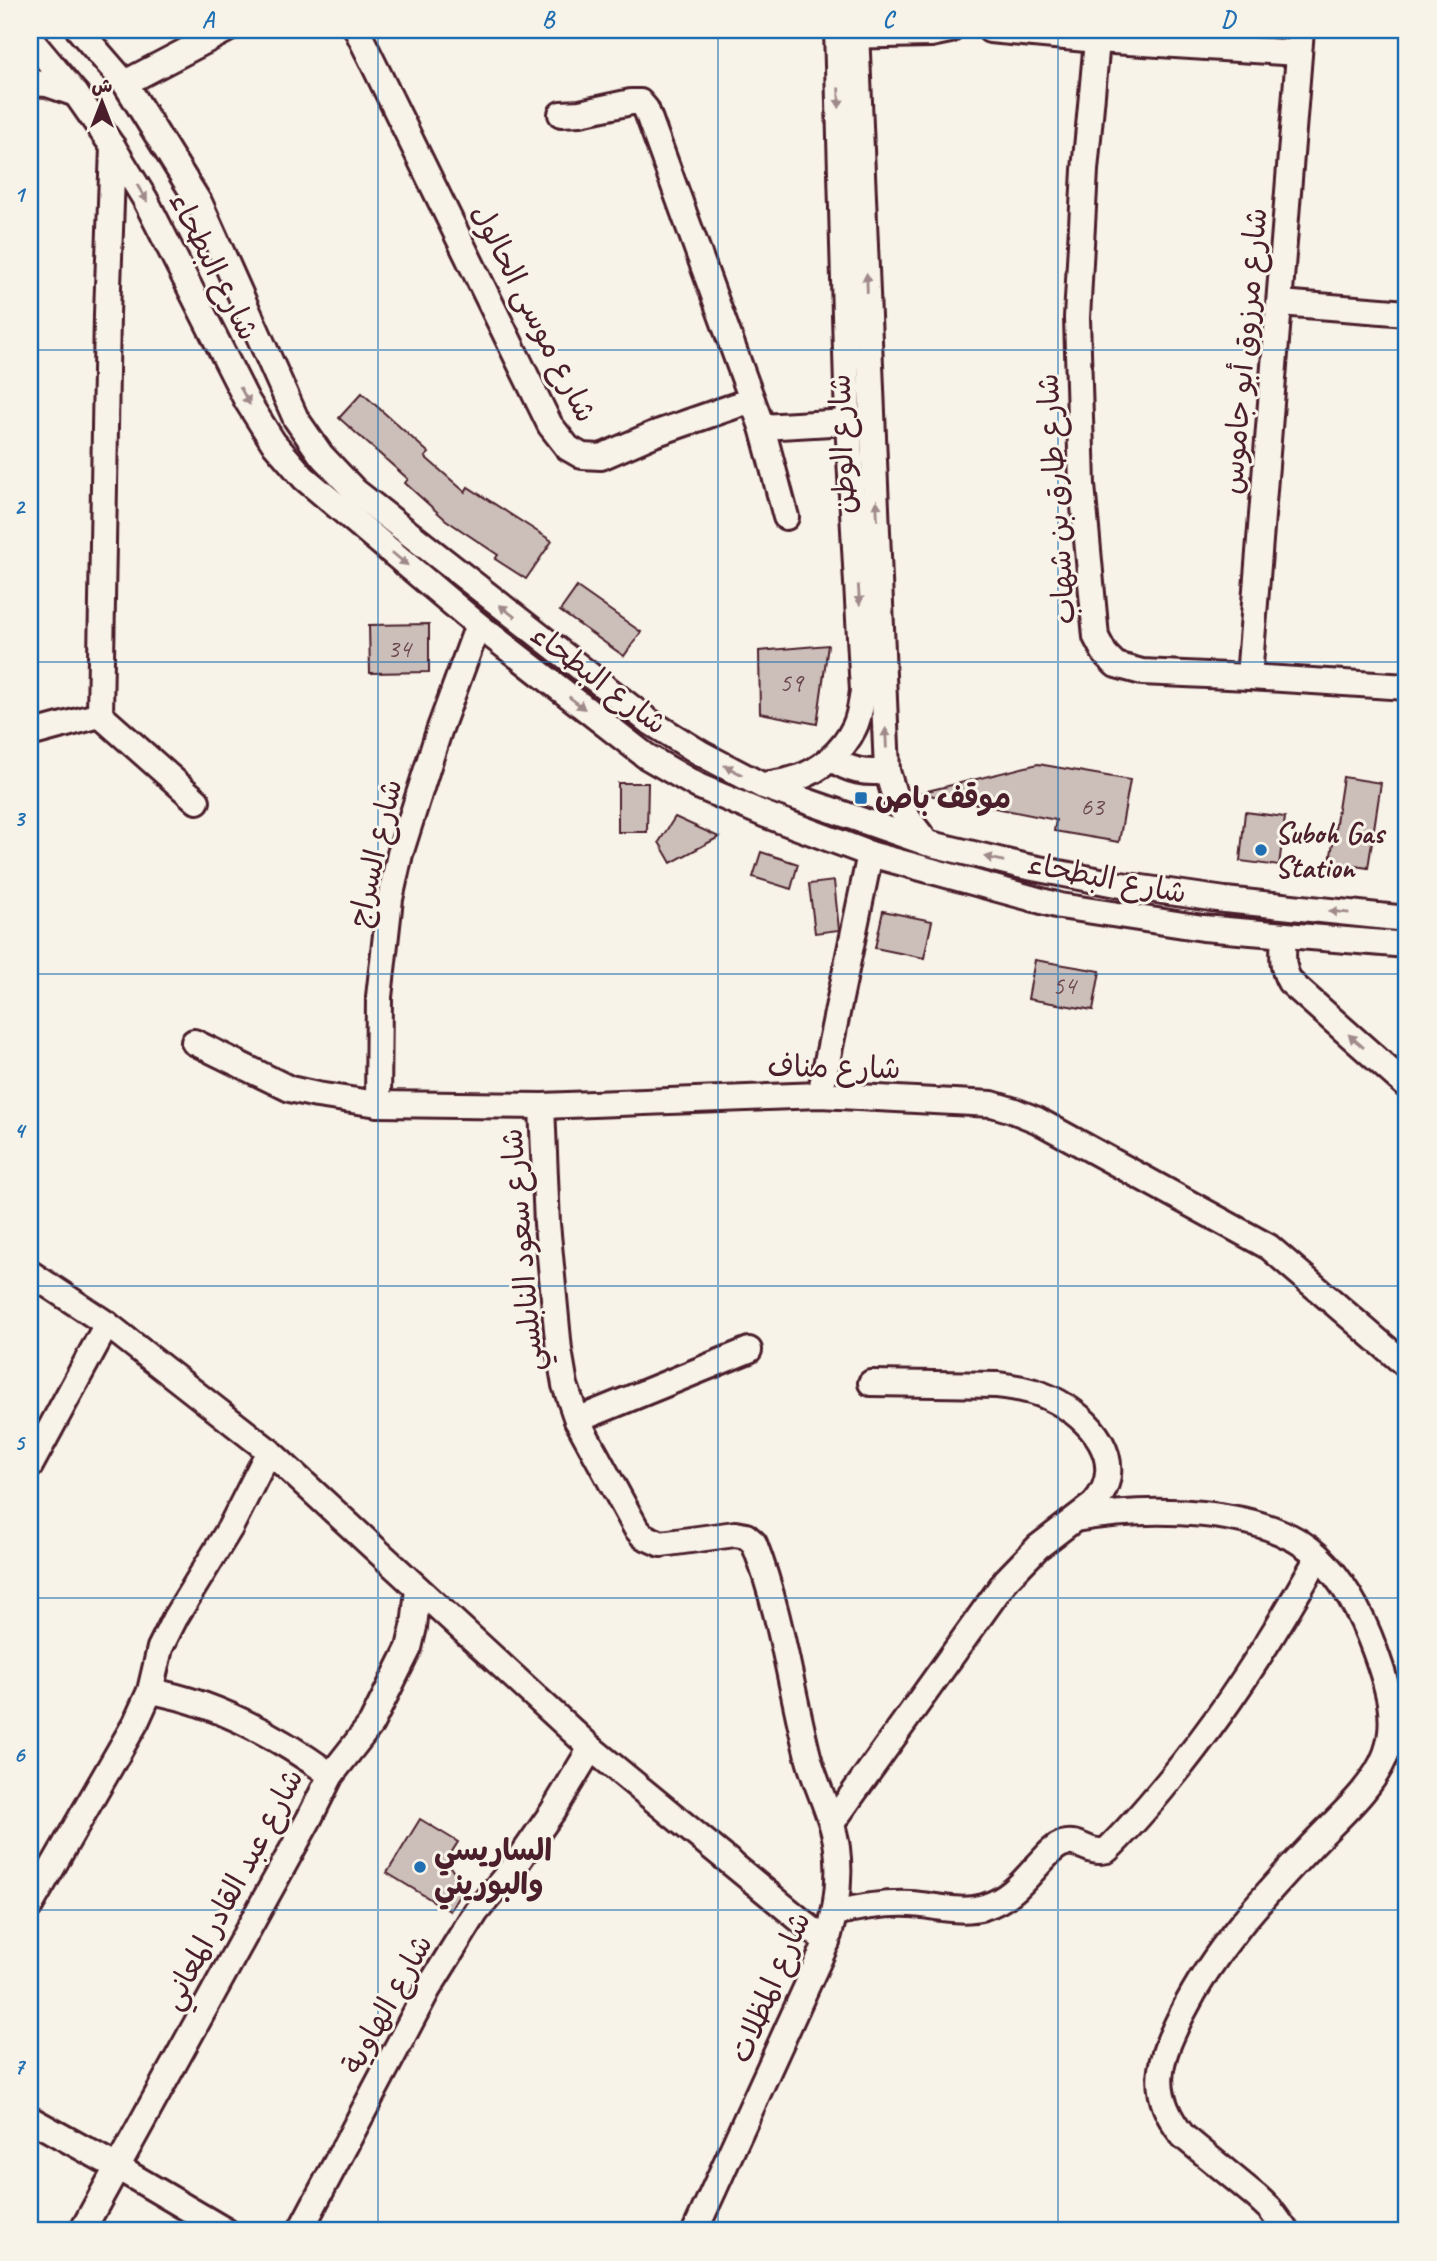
<svg xmlns="http://www.w3.org/2000/svg" width="1437" height="2261" viewBox="0 0 1437 2261" font-family="Caveat,'Playpen Sans Arabic',sans-serif">
  <style>
    .building { fill: #ccbfb9; stroke: #4a1f2b; stroke-width: 2 }
    .lines { fill: none; stroke-linecap: round; stroke-linejoin: round }
    .minor-casing { stroke: #4a1f2b; stroke-width: 30 }
    .minor { stroke: #f7f3e8; stroke-width: 24 }
    .oneway { fill: #a0898a }
    .grid { fill: none; stroke: #1f6fb2; stroke-width: 2; stroke-opacity: 0.55 }
    .poi-dot { fill: #1f6fb2; stroke: #f7f3e8; stroke-width: 2.5 }
    .labels { text-anchor: middle; dominant-baseline: central; stroke-width: 6; stroke-linejoin: round; paint-order: stroke }
    .number-label { font-size: 26px; fill: #6a474e }
    .street-label { font-size: 30px; fill: #4a1f2b; stroke: #f7f3e8 }
    .poi-label { font-size: 30px; font-weight: bold; fill: #4a1f2b; stroke: #f7f3e8; text-anchor: start }
    .neatline { fill: none; stroke: #1f6fb2; stroke-width: 2.5 }
    .grid-label { font-size: 23px; text-anchor: middle; font-weight: bold; fill: #1f6fb2 }
  </style>
  <rect width="100%" height="100%" fill="#f7f3e8"/>
  <filter id="ink" filterUnits="userSpaceOnUse"><feTurbulence type="fractalNoise" baseFrequency=".0143" numOctaves="2"/><feDisplacementMap in="SourceGraphic" scale="14" xChannelSelector="R" yChannelSelector="G"/><feConvolveMatrix kernelMatrix="1 2 1 2 8 2 1 2 1" color-interpolation-filters="sRGB"/></filter>
  <g filter="url(#ink)">
    <g class="building">
      <polygon points="362,393 429,453 425,457 465,492 468,487 552,541 526,579 495,559 498,555 446,520 405,483 408,479 339,418"/>
      <polygon points="577,587 641,632 624,656 560,611"/>
      <polygon points="429,624 429,672 370,673 369,625"/>
      <polygon points="828,645 817,724 760,713 759,651"/>
      <polygon points="1038,764 1130,780 1119,842 1054,831 1056,820 919,793"/>
      <polygon points="1343,777 1381,783 1368,868 1330,862"/>
      <polygon points="618,783 648,783 647,832 618,832"/>
      <polygon points="1245,812 1285,817 1279,866 1240,861"/>
      <polygon points="675,817 719,837 671,863 659,842"/>
      <polygon points="761,852 798,864 791,889 753,877"/>
      <polygon points="834,881 839,930 815,933 809,884"/>
      <polygon points="883,911 932,921 924,958 875,948"/>
      <polygon points="1035,960 1100,971 1093,1010 1028,999"/>
      <polygon points="420,1819 458,1842 446,1861 464,1887 450,1911 387,1873"/>
    </g>
    <g class="lines">
      <g class="minor-casing">
        <g id="minor">
          <polyline points="79,30 125,83 200,204 296,419 321,455 355,491 647,720 702,754 763,786 927,843 1023,866 1121,885 1225,900 1407,919"/>
          <polyline points="357,30 550,425 568,448 582,456 601,457 654,434 752,400"/>
          <polyline points="856,30 887,771 897,804 927,843"/>
          <polyline points="990,30 1097,40 1299,53"/>
          <polyline points="1098,30 1085,170 1077,318 1082,485 1096,637 1105,654 1116,665 1142,672 1249,677 1407,687"/>
          <polyline points="842,36 931,34 950,30"/>
          <polyline points="30,39 76,94 113,147 145,199 247,401 273,442 304,478 478,625 646,756 698,786 766,815 870,854 1060,906 1203,928 1407,945"/>
          <polyline points="30,83 47,84 76,94"/>
          <polyline points="125,83 226,30"/>
          <polyline points="561,114 580,113 631,102 640,102 646,109 762,427 786,517"/>
          <polyline points="113,147 107,314 100,715 197,801"/>
          <polyline points="1280,303 1407,313"/>
          <polyline points="762,427 848,422"/>
          <polyline points="1249,677 1301,30"/>
          <polyline points="30,734 100,715"/>
          <path d="M 831,758 C 849,771 866,774 887,771"/>
          <path d="M 764,785 C 775,783 787,782 797,778 C 820,771 843,751 854,728 C 860,717 861,703 863,691 L 848,422 L 837,30"/>
          <path d="M 1284,935 C 1283,953 1281,967 1290,982 L 1407,1086"/>
          <polyline points="194,1042 290,1089 317,1095 378,1104 542,1106 820,1095 992,1104 1012,1110 1037,1120 1269,1247 1407,1366"/>
          <polyline points="820,1095 870,854"/>
          <polyline points="378,1104 379,997 390,899 400,854 439,731 478,625"/>
          <path d="M 542,1106 L 547,1224 L 559,1350 L 565,1385 L 577,1420 L 636,1528 L 643,1536 L 661,1544 L 735,1534 L 746,1536 L 754,1543 C 781,1612 790,1685 808,1756 C 816,1787 833,1816 837,1848 C 841,1880 836,1912 827,1942 L 695,2231"/>
          <polyline points="30,1273 107,1324 269,1451 591,1748 827,1942"/>
          <polyline points="577,1420 749,1350"/>
          <polyline points="30,1466 107,1324"/>
          <path d="M 1075,1519 C 1145,1507 1263,1505 1318,1556 C 1344,1581 1363,1618 1375,1651 C 1387,1684 1399,1719 1386,1754 C 1373,1789 1335,1820 1310,1847 C 1261,1899 1214,1950 1182,2014 C 1159,2060 1147,2091 1183,2136 L 1256,2196 L 1270,2209 L 1286,2231"/>
          <path d="M 150,1691 C 216,1702 277,1736 331,1775"/>
          <path d="M 832,1823 L 1006,1580 L 1038,1547 L 1094,1504 C 1131,1462 1089,1416 1050,1398 C 1033,1390 1015,1387 997,1385 L 871,1383"/>
          <polyline points="30,1906 136,1722 150,1691 160,1648 175,1618 230,1528 269,1451"/>
          <path d="M 836,1913 C 860,1907 884,1903 910,1904 C 935,1905 959,1914 984,1907 C 1008,1900 1022,1883 1038,1865 C 1045,1858 1052,1848 1062,1844 C 1080,1838 1087,1855 1107,1850 C 1129,1829 1149,1805 1168,1782 C 1226,1712 1274,1636 1318,1557"/>
          <polyline points="30,2119 117,2167 226,2231"/>
          <polyline points="82,2231 309,1819 331,1775 371,1724 409,1648 414,1627 418,1589"/>
          <polyline points="300,2231 428,1989 476,1912 516,1864 553,1811 591,1748"/>
        </g>
      </g>
      <use href="#minor" class="minor"/>
    </g>
    <defs><path id="oneway-solid" d="M-6-.8H1V-3.2L6.5 0L1 3.2V.8H-6Z" transform="scale(1.75)"/></defs>
    <g class="oneway">
      <use href="#oneway-solid" transform="translate(839 98) rotate(88)"/>
      <use href="#oneway-solid" transform="translate(142 193) rotate(59)"/>
      <use href="#oneway-solid" transform="translate(867 283) rotate(-92)"/>
      <use href="#oneway-solid" transform="translate(245 396) rotate(61)"/>
      <use href="#oneway-solid" transform="translate(877 510) rotate(-92)"/>
      <use href="#oneway-solid" transform="translate(400 559) rotate(40)"/>
      <use href="#oneway-solid" transform="translate(859 595) rotate(86)"/>
      <use href="#oneway-solid" transform="translate(507 611) rotate(-142)"/>
      <use href="#oneway-solid" transform="translate(577 703) rotate(38)"/>
      <use href="#oneway-solid" transform="translate(886 738) rotate(-92)"/>
      <use href="#oneway-solid" transform="translate(733 770) rotate(-152)"/>
      <use href="#oneway-solid" transform="translate(994 859) rotate(-167)"/>
      <use href="#oneway-solid" transform="translate(1339 912) rotate(-174)"/>
      <use href="#oneway-solid" transform="translate(1356 1041) rotate(-139)"/>
    </g>
  </g>
  <path class="grid" d="M 378,30 L 378,2231M 718,30 L 718,2231M 1058,30 L 1058,2231M 30,350 L 1407,350M 30,662 L 1407,662M 30,974 L 1407,974M 30,1286 L 1407,1286M 30,1598 L 1407,1598M 30,1910 L 1407,1910"/>
  <g class="poi-dot">
    <rect x="854" y="791" width="14" height="14" rx="3.5"/>
    <circle cx="1261" cy="850" r="7"/>
    <circle cx="420" cy="1867" r="7"/>
  </g>
  <g class="labels">
    <g class="number-label">
      <text x="399" y="648">34</text>
      <text x="791" y="682">59</text>
      <text x="1092" y="806">63</text>
      <text x="1064" y="985">54</text>
    </g>
    <g class="street-label">
      <text transform="translate(214 266) rotate(63)">شارع البطحاء</text>
      <text transform="translate(534 313) rotate(63)">شارع موسى الحالول</text>
      <text transform="translate(1244 351) rotate(-85)">شارع مرزوق أبو جاموس</text>
      <text transform="translate(842 444) rotate(-92)">شارع الوطن</text>
      <text transform="translate(1056 499) rotate(-94)">شارع طارق بن شهاب</text>
      <text transform="translate(599 679) rotate(37)">شارع البطحاء</text>
      <text transform="translate(375 853) rotate(-77)">شارع السراج</text>
      <text transform="translate(1107 878) rotate(11)">شارع البطحاء</text>
      <text transform="translate(834 1067) rotate(1)">شارع مناف</text>
      <text transform="translate(522 1250) rotate(-95)">شارع سعود النابلسي</text>
      <text transform="translate(232 1889) rotate(-62)">شارع عبد القادر المعاني</text>
      <text transform="translate(770 1987) rotate(-67)">شارع المظلات</text>
      <text transform="translate(387 2004) rotate(-61)">شارع الهاوية</text>
    </g>
    <g class="poi-label">
      <text x="875" y="798">موقف باص</text>
      <text x="1275" y="833">Suboh Gas<tspan x="1275" dy="34">Station</tspan></text>
      <text x="434" y="1850">الساريسي<tspan x="434" dy="34">والبوريني</tspan></text>
    </g>
  </g>
  <rect width="1437" height="2261" fill="none" stroke="#f7f3e8" stroke-width="77"/>
  <g transform="translate(102 102)" stroke="#f7f3e8" stroke-width="5" paint-order="stroke">
  <path d="M0-5L12 26L0 18L-12 26Z" fill="#4a1f2b"/>
  <text y="-10" font-size="19" font-weight="bold" text-anchor="middle" fill="#4a1f2b">ش</text>
  </g>
  <rect x="38" y="38" width="1360" height="2184" class="neatline"/>
  <g class="grid-label">
    <text x="208" y="27">A</text>
    <text x="548" y="27">B</text>
    <text x="888" y="27">C</text>
    <text x="1228" y="27">D</text>
    <text x="19" y="202">1</text>
    <text x="19" y="514">2</text>
    <text x="19" y="826">3</text>
    <text x="19" y="1138">4</text>
    <text x="19" y="1450">5</text>
    <text x="19" y="1762">6</text>
    <text x="19" y="2074">7</text>
  </g>
</svg>
